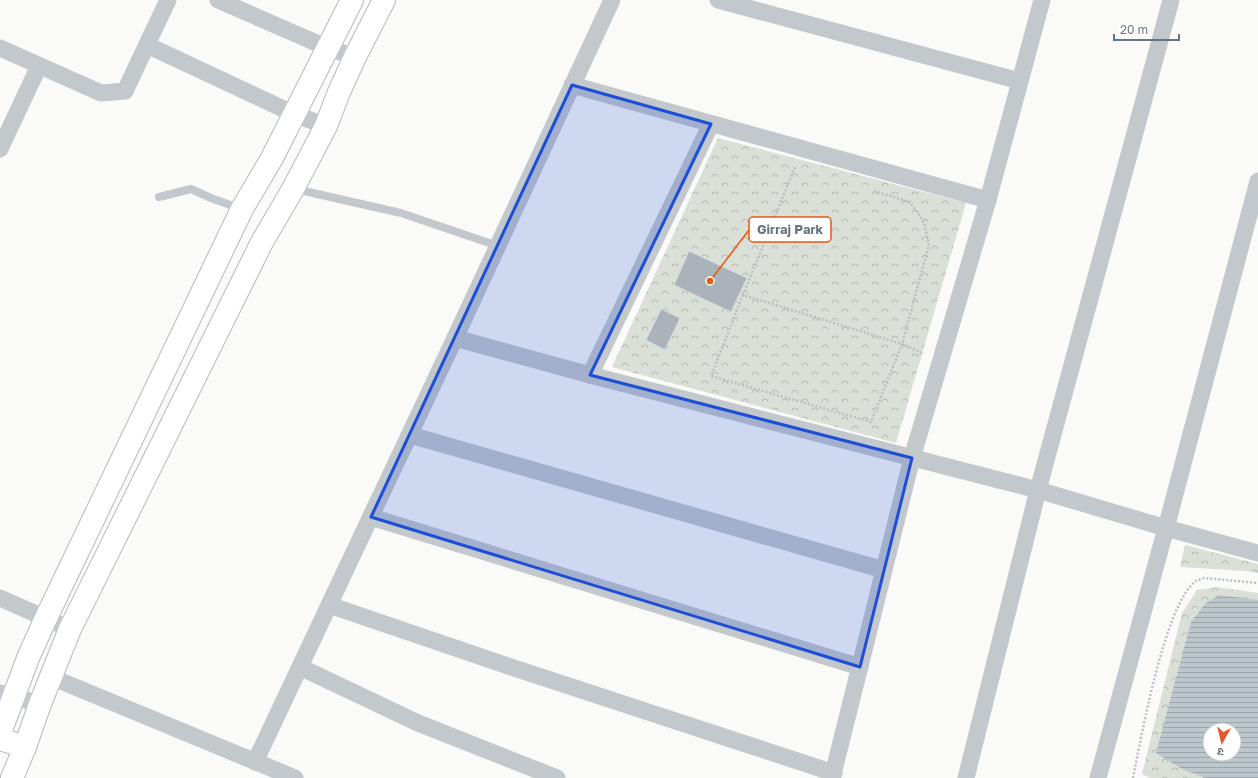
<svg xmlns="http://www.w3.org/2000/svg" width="1258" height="778" viewBox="0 0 1258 778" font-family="'Golos Text','Noto Sans Devanagari',sans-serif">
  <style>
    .forest { fill: url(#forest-crowns); fill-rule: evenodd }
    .water { fill: url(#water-rules); fill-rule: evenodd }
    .building { fill: #aab3b9; stroke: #dcdcda }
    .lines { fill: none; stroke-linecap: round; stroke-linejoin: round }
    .secondary-casing { stroke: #b3babf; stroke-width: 24 }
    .primary-casing { stroke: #b5babe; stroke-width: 24 }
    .path { stroke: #bbbfc2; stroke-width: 2.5; stroke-dasharray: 2 2; stroke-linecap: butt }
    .lane { stroke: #c3c8cc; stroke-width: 8 }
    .street { stroke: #c3c8cc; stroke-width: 17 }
    .secondary { stroke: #fff; stroke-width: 22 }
    .primary { stroke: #fff; stroke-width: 22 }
    .marked { fill: #1d4ed8; fill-opacity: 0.2; stroke: #1d4ed8; stroke-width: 3; stroke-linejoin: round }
    .leader { fill: none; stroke: #e8590c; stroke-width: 1.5 }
    .callout-dot { fill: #e8590c; stroke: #fff; stroke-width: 1.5 }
    .callout { fill: #fff; stroke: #e8590c; stroke-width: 1.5 }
    .callout-label { font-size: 13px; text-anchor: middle; font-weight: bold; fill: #657683 }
  </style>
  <defs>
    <pattern id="forest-crowns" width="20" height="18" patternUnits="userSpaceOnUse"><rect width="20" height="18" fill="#dadfd7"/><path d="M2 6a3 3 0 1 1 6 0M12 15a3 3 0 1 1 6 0" fill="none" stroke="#b4b9b4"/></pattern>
    <pattern id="water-rules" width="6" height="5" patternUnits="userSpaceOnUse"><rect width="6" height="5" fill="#bbc7cb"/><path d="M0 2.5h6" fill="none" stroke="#9ca6aa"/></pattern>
  </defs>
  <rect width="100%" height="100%" fill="#fafaf8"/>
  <g class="forest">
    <polygon points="718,138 966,203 896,443 612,367"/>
    <polygon points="1185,545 1258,564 1258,573 1247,571 1180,567"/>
    <path d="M 1217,587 L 1258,593 L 1258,778 L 1150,778 L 1142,774 L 1182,613 L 1197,590 ZM 1210,730 L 1234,730 L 1234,754 L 1210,754 Z"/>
  </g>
  <path class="water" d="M 1219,595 L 1258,600 L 1258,778 L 1206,778 L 1182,769 L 1156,753 L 1191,622 L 1206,603 ZM 1210,730 L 1234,730 L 1234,754 L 1210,754 Z"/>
  <g class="building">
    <polygon points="689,251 747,278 731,312 674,285"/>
    <polygon points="661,309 680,318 665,350 646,340"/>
  </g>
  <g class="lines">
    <g class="secondary-casing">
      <polyline id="secondary" points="0,739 25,747"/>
    </g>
    <g class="primary-casing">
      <g id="primary">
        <polyline points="0,733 28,658 46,618 242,209 272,158 352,0"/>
        <polyline points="12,778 25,747 40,704 70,629 262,242 293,189 326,126 339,92 355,57 384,0"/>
      </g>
    </g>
    <g class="path">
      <polyline points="874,191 910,202 924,222 929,245 902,344 871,422 711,376 743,295 902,344 924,354"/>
      <polyline points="743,295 795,167"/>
      <path d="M 1133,778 C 1141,738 1165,603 1196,581 C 1198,580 1202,579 1204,578 L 1258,583"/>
    </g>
    <g class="lane">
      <polyline points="295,189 401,213 498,246"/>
      <polyline points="159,197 191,189 211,198 241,209"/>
    </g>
    <g class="street">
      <polyline points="218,0 328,48 355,57"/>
      <polyline points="718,0 1020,81"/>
      <polyline points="147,45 294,114 326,126"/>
      <polyline points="0,48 101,93 125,91 168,0"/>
      <polyline points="572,85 988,200"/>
      <polyline points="0,149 39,66"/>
      <polyline points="455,338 590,375 1038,490 1166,528 1258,181"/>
      <polyline points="590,375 711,124"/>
      <polyline points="410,435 884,570"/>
      <polyline points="371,517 860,667"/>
      <polyline points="0,598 70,629"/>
      <polyline points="329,605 511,667 834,773"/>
      <polyline points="300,667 418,723 557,778"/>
      <polyline points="51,677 295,778"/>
      <polyline points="0,693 40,704"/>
      <polyline points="255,762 455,338 612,0"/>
      <polyline points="832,778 912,458 988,200 1042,0"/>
      <polyline points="966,778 1038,490 1171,0"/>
      <polyline points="1098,778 1166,528 1258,553"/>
    </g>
    <use href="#secondary" class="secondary"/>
    <use href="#primary" class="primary"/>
  </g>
  <path class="marked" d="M 572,85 L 711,124 L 590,375 L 912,458 L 860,667 L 371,517 Z"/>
  <path class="leader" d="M710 281L749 230"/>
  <circle class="callout-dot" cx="710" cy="281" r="4"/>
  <rect class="callout" x="749" y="217" width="82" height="25" rx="4"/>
  <g class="callout-label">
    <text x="790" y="234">Girraj Park</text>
  </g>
  <g transform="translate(1222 742) rotate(188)"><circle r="19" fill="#ffffff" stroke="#c1c8cd"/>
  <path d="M0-3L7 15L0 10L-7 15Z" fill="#e4572e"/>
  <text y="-6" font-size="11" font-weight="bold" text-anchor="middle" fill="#657683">उ</text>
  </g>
  <path d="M1114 34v6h65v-6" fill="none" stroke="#657683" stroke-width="2"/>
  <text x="1120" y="34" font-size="12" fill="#657683" stroke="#ffffff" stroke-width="3" paint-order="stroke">20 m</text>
</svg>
